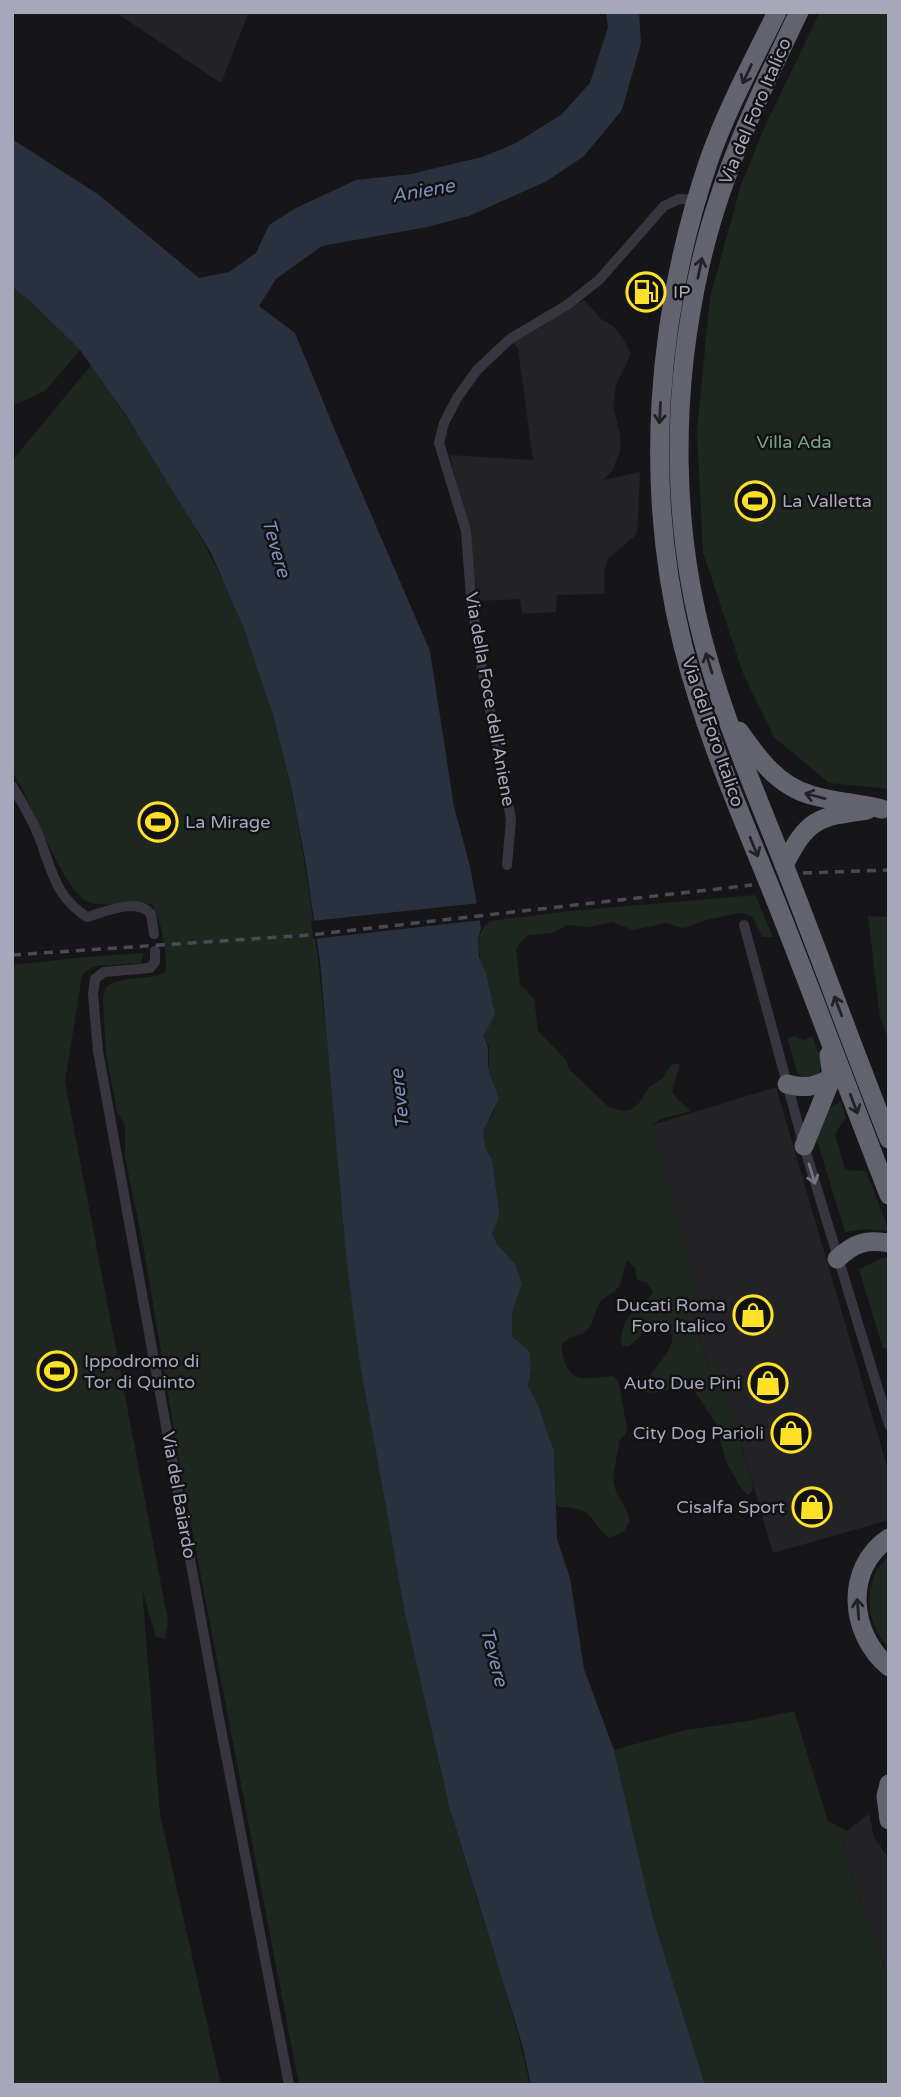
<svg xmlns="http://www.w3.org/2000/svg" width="901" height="2097" viewBox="0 0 901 2097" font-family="'Varela Round',sans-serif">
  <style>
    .built { fill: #232225 }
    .green { fill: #1d2720 }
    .water { fill: #2a313e }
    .pier { fill: #161618 }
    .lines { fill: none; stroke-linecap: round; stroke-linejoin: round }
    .street { stroke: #37363e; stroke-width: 10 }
    .highway { stroke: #62636f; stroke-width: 19 }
    .rail { stroke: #494a53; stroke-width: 3.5; stroke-dasharray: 9 7; stroke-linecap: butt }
    .oneway { stroke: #212125 }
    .oneway2 { stroke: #757582 }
    .labels { text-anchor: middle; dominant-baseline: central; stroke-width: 5; stroke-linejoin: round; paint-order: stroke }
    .street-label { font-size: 18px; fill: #a7a8ba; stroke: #111113 }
    .poi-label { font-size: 18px; fill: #a7a8ba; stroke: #111113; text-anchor: start }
    .park-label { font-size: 18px; fill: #7ca787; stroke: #111113 }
    .water-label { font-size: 19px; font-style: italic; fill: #7a8eb8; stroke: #111113 }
  </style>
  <rect width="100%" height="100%" fill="#161618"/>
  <g class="built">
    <polygon points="115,12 249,12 221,83"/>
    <polygon points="584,300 602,320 612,325 622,337 631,354 616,385 613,406 620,434 621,449 612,471 603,480 640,472 637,534 608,559 604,572 605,594 557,595 556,612 522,614 520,599 479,601 450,455 533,460 518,349 513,342"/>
    <polygon points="776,1087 889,1473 889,1520 773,1553 719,1369 710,1370 687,1295 697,1293 652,1125"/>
    <polygon points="869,1814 874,1837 889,1859 889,1980 842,1849 847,1831"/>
  </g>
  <g class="green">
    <polygon points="820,12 889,12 889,789 829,783 774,737 743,673 703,552 697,431 710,297 741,185 766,124"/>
    <polygon points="12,287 29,300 80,350 45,391 12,406"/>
    <path d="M 91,365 C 148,447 208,536 244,630 C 299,771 315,921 330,1071 C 342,1196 353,1322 375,1446 C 390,1535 408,1623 428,1711 C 435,1744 441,1776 450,1808 C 475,1901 510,1991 530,2085 L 299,2085 L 183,1483 L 143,1244 L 125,1157 L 125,1126 L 117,1111 L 106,1054 L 103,999 L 105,988 C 124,973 144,983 166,972 C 166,947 163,926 152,904 C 140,905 97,906 88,902 C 60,887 34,802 12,772 L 12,461 Z"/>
    <path d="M 755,895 L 773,937 L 762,937 L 752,916 L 741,913 L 710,919 L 683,928 L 666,923 L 633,930 L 612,922 L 589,927 L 567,925 L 553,933 L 529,935 L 520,942 L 516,949 L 520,984 L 534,999 L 538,1031 L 565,1059 L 570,1070 L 609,1107 L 624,1111 L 630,1110 L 640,1102 L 649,1087 L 663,1078 L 670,1066 L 675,1063 L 680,1065 L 672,1091 L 678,1100 L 691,1111 C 674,1117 666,1114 652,1125 L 698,1293 L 687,1296 L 710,1370 L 719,1368 L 753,1486 L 752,1491 L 748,1495 L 743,1491 L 726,1462 L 716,1424 L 695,1391 L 685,1386 L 654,1393 L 642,1391 C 641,1375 702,1333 653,1326 C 642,1331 637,1342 627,1347 L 622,1345 C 618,1333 627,1317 636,1308 C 642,1302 649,1300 653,1292 L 647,1283 L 637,1279 L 635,1268 L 627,1260 C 623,1268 623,1284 616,1290 C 610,1295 603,1297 599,1304 C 594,1312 595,1321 588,1329 C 580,1338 568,1335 561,1346 C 567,1387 584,1378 613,1376 L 618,1380 L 627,1427 L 626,1433 L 619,1441 C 619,1457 611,1469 614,1485 C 617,1498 628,1507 630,1521 L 624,1531 L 610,1538 C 587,1523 599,1508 561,1507 L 556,1504 L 554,1451 L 539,1407 L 528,1386 L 531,1369 L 520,1345 L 512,1336 L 512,1313 L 522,1284 L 516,1265 L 497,1244 L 492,1234 L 499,1217 L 499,1211 L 492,1159 L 486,1149 L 483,1132 L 494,1111 L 498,1095 L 489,1073 L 489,1046 L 483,1036 C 487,1025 494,1016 492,1004 C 490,980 464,937 491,921 L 570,911 Z"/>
    <polygon points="868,916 889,917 889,1041 880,1017"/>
    <polygon points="144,953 141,963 94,966 82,975 65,1082 168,1621 165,1639 156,1637 142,1589 160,1814 221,2085 12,2085 12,965 85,957"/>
    <path d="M 796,1036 L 803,1041 L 812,1036 C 817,1050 826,1062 817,1076 L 805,1079 L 797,1071 L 787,1038 Z"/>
    <polygon points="841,1101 846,1117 835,1134 845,1170 866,1171 889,1231 865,1229 845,1232 816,1137 828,1109"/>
    <polygon points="889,1257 889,1347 883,1349 859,1269 883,1258"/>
    <path d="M 889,1556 L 889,1648 C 865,1623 861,1580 889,1556 Z"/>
    <polygon points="794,1711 828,1821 847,1831 842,1849 889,1980 889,2085 705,2085 653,1918 614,1750 686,1730 748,1721"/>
  </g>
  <path class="water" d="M 606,12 L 639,12 L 641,43 L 622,110 L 584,156 L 547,181 L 469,216 L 427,227 L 322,246 L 276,279 L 259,306 L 295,333 L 339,440 L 430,651 L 454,807 L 470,866 L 481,928 L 478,939 L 479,957 L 486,974 L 495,1014 L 483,1036 C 492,1051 486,1056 489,1071 C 491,1081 498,1089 498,1100 L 483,1132 L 486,1149 L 492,1159 L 499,1211 L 499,1217 L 492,1234 L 497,1244 L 516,1265 L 522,1284 L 512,1313 L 512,1336 L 530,1352 L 531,1369 L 528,1386 L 539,1407 L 554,1451 L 557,1539 L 570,1578 L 584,1669 L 614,1750 L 653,1918 L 705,2085 L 531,2085 L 522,2044 L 449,1806 L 405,1613 L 359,1358 L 347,1264 L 320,961 L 305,859 L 291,787 L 273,715 L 244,629 L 211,553 L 126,415 L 80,350 L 29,300 L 12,287 L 12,139 L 99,195 L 199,278 L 229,272 L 256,253 L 269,225 L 296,208 L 356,180 L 411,174 L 482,157 L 514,144 L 561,115 L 590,83 L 608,27 Z"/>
  <polygon class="pier" points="480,903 483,920 313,939 311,921"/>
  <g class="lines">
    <g class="street">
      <path d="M 12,786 C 22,802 31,817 38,834 C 52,869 54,896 87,917 C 105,912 137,897 151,914 L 154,934"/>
      <polyline points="507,865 511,819 480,658 471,598 466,531 439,443 444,423 457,398 477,370 510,339 567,305 599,280 664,206 679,199 697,200"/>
      <polyline points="744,925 804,1146 889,1425"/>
      <polyline points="155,951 155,962 150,968 104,972 95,979 93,994 98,1051 218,1713 289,2085"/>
    </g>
    <g class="highway">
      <path d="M 777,12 C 753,61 727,109 709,160 C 656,316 643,485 683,646 C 705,734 743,819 777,904 C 815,1000 851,1098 889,1195"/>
      <path d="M 799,12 C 759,95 720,176 700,266 C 671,393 671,530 707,655 C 727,727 757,796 785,867 C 820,957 853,1048 889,1139"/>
      <path d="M 739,731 C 758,758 778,786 811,795 C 834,802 858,803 882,809"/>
      <path d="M 784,865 C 808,819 816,817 867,810"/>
      <path d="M 787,1084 C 805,1089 816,1087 832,1077"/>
      <polyline points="804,1146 832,1077 829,1055"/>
      <path d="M 837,1259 C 854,1243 866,1239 889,1243"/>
      <path d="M 889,1538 C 843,1569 850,1635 889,1667"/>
      <polyline points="889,1784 886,1796 889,1820"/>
    </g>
    <g class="rail">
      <polyline points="803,873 889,870"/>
      <polyline points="12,955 310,935 752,885"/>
    </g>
  </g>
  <defs><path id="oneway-shaft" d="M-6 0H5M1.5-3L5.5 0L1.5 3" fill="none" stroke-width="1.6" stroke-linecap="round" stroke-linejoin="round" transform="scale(1.75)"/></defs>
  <g class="oneway">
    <use href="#oneway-shaft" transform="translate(747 74) rotate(115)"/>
    <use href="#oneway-shaft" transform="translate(700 268) rotate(-78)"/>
    <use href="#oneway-shaft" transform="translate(660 413) rotate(93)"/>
    <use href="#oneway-shaft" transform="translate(709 663) rotate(-107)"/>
    <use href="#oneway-shaft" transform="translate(815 796) rotate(-165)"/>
    <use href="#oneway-shaft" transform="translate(754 847) rotate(68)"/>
    <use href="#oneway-shaft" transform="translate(838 1006) rotate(-111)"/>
    <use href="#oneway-shaft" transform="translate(854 1104) rotate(69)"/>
    <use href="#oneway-shaft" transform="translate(858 1609) rotate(-95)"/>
  </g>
  <use class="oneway2" href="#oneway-shaft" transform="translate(812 1174) rotate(73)"/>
  <defs>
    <g id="fuel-ring" transform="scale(2.0125)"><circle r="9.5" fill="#111113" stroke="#ffe227" stroke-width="1.5"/><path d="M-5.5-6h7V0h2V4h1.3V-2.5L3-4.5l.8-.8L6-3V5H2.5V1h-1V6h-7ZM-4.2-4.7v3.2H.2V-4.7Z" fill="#ffe227"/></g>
    <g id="stadium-ring" transform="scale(2.0125)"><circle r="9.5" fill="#111113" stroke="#ffe227" stroke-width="1.5"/><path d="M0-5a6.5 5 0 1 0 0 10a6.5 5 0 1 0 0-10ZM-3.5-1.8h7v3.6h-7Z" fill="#ffe227"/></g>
    <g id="shop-ring" transform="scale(2.0125)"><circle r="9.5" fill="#111113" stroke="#ffe227" stroke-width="1.5"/><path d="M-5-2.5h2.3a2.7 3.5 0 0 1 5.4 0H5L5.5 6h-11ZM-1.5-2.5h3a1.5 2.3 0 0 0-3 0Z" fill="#ffe227"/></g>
  </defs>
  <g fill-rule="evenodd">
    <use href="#fuel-ring" x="646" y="292"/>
    <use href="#stadium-ring" x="755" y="501"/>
    <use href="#stadium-ring" x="158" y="822"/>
    <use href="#shop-ring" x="753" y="1315"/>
    <use href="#stadium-ring" x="57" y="1371"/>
    <use href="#shop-ring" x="768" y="1383"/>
    <use href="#shop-ring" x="791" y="1433"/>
    <use href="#shop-ring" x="812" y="1507"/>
  </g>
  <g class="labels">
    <g class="street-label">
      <text transform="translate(755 111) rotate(-67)">Via del Foro Italico</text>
      <text transform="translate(490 699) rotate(80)">Via della Foce dell'Aniene</text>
      <text transform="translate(713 732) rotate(71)">Via del Foro Italico</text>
      <text transform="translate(179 1495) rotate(80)">Via del Baiardo</text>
    </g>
    <g class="poi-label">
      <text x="673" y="292">IP</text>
      <text x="782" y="501">La Valletta</text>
      <text x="185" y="822">La Mirage</text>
      <text x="726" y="1305" text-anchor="end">Ducati Roma<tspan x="726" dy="21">Foro Italico</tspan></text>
      <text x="84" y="1361">Ippodromo di<tspan x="84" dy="21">Tor di Quinto</tspan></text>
      <text x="741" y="1383" text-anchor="end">Auto Due Pini</text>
      <text x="764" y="1433" text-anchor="end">City Dog Parioli</text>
      <text x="785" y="1507" text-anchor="end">Cisalfa Sport</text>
    </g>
    <g class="park-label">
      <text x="794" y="442">Villa Ada</text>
    </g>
    <g class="water-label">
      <text transform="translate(423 191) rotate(-10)">Aniene</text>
      <text transform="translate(276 548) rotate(74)">Tevere</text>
      <text transform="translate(400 1099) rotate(-96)">Tevere</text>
      <text transform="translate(494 1657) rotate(75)">Tevere</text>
    </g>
  </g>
  <rect width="901" height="2097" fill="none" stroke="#a7a8ba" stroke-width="28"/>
</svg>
